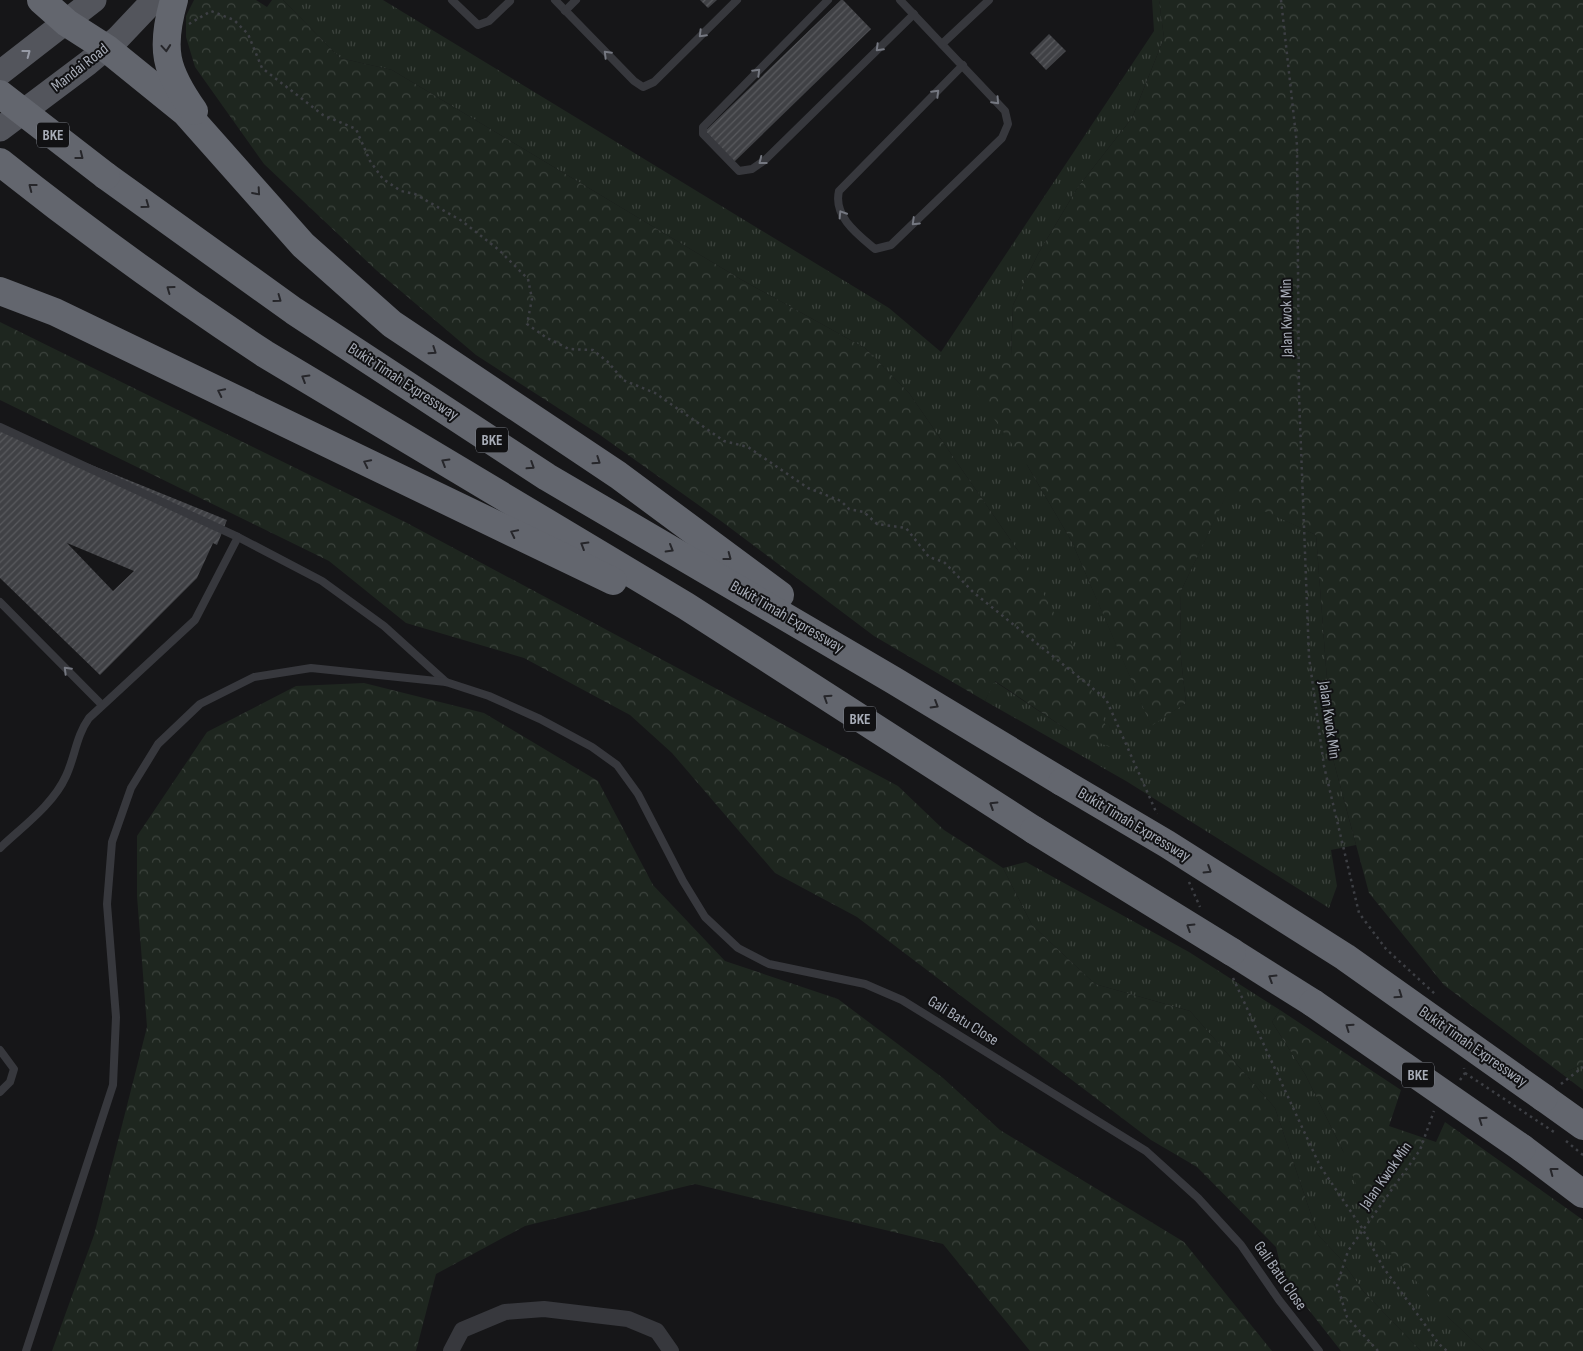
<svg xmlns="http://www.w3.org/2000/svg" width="1583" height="1351" viewBox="0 0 1583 1351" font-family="'Sofia Sans Condensed',sans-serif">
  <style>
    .grass { fill: url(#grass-tufts) }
    .forest { fill: url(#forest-crowns) }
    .building { fill: url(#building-hatch); fill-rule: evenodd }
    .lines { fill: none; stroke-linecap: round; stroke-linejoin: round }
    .path { stroke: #3d3f44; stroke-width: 2.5; stroke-dasharray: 2.5 4; stroke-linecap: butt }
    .service { stroke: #37383d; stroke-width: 8 }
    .minor { stroke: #37383d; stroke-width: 16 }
    .primary { stroke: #53555c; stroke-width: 25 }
    .motorway { stroke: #63666e; stroke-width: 28 }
    .motorway-bridge { stroke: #63666e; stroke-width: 28 }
    .oneway { stroke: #757881 }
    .oneway2 { stroke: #26262a }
    .oneway3 { stroke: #979ba6 }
    .labels { text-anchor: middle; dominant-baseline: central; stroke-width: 4; stroke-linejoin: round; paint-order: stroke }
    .shield { fill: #111113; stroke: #7b7e86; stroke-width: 1 }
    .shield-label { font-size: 15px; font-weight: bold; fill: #a8adb8 }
    .street-label { font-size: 16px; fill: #a8adb8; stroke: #111113 }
  </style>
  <defs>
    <pattern id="grass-tufts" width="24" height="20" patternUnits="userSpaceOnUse" patternTransform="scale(1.25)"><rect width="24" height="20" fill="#1e261f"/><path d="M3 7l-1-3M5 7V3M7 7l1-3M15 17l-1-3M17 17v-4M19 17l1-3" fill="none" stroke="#3c433d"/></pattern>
    <pattern id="forest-crowns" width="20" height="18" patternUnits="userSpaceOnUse" patternTransform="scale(1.25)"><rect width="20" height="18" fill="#1e261f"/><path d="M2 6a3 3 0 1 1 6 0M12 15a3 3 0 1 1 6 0" fill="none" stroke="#3c433d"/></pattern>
    <pattern id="building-hatch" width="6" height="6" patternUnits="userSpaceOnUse" patternTransform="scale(1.25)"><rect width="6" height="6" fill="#404145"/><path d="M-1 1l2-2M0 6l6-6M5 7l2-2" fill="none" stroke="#595a5e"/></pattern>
  </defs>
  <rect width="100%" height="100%" fill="#161618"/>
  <g class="grass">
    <polygon points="283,0 383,0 889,308 941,352 1154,31 1152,0 1159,0 1164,38 1132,118 1078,187 1038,254 1013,305 1011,356 1027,465 1072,542 1151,725 1186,703 1180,650 1181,591 1227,493 1316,535 1333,759 1356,845 1331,850 1337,886 1329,908 1126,781 985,701 994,681 1069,731 1023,558 909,393 865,348 742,280 392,70 340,58"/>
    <polygon points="1026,862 1189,952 1280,1010 1272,1022 1305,1074 1343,1151 1448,1317 1484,1351 1421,1351 1364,1292 1339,1257 1318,1235 1275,1108 1190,1011 1095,984 1032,925 1003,868"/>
    <polygon points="1583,1064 1583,1090 1562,1074"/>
  </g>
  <g class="forest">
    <polygon points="194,0 256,0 267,7 272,0 283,0 340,58 392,70 742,280 865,348 909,393 1023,558 1077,653 1115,749 1069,731 995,681 985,701 874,636 721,521 600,435 476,355 376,270 264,164 195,67 186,37 186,16"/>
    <polygon points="1159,0 1583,0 1583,1064 1562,1074 1444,985 1369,893 1333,759 1316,535 1227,494 1181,591 1180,650 1186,703 1151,726 1072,542 1027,465 969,384 1011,356 1013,305 1038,254 1078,187 1132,118 1164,38"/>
    <polygon points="0,322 407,523 898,786 944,830 1003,868 1032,925 1095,984 1190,1011 1275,1108 1318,1235 1339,1257 1364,1292 1421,1351 1341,1351 1283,1277 1276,1247 1197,1167 1151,1140 857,917 775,873 672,753 630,715 524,658 406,623 329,561 0,400"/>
    <polygon points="364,683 484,713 598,781 653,885 725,961 838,999 943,1078 1000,1130 1184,1242 1272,1351 1030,1351 943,1244 695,1184 525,1226 436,1274 416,1351 52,1351 94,1235 147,1027 137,896 137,836 207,732 296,686"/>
    <polygon points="1280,1010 1401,1090 1389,1126 1436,1142 1445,1122 1583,1220 1583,1351 1484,1351 1448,1317 1377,1237 1343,1151 1305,1074 1272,1022"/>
  </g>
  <g class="building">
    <polygon points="700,0 717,0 708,8"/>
    <polygon points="841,0 843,0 871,29 734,162 705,131"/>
    <polygon points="1049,34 1066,51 1046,70 1030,53"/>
    <path d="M 0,428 L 227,520 L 217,545 L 213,543 L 197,578 L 100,675 L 0,578 ZM 67,543 L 134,571 L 113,591 Z"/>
  </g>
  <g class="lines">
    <g class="path">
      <polyline points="1281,0 1297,145 1299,396 1309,657 1324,766 1359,913 1386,949 1435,994"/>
      <polyline points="189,24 211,11 234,20 248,34 262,68 323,115 356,129 370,161 383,179 401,191 415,194 462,221 499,250 528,279 532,299 527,324 547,338 569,349 593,350 608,362 623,380 655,393 724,441 748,447 808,488 841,501 849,509 864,512 877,524 906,528 929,557 944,562 973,592 1106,699 1157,814"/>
      <polyline points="1189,882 1200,907"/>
      <polyline points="1233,978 1320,1166 1362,1228 1383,1267 1439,1344 1447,1351"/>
      <polyline points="1465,1073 1554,1132"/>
      <polyline points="1460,1080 1465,1073 1464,1068"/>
      <polyline points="1561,1084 1583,1067"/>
      <polyline points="1566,1141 1583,1155"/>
      <polyline points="1378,1351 1347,1317 1337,1285 1348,1251 1420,1150 1434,1111"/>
    </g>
    <g class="service">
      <polyline points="452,0 478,25 489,21 510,1"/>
      <polyline points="555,0 634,81 643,87 654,82 737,0"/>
      <polyline points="828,0 703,127 703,134 739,171 752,169 765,160 914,14"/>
      <path d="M 900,0 L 1005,111 L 1008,124 L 1002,138 L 891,245 L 875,249 C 857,234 833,216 839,191 L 963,65"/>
      <polyline points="565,11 576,0"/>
      <polyline points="942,44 989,0"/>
      <polyline points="0,427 238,537 322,581 384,626 446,682"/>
      <polyline points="0,602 102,705"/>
      <path d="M 0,848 C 22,827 53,805 66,776 C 75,757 76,736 89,718 L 195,620 L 238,537"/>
      <polyline points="0,1050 14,1069 10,1082 0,1092"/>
      <polyline points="26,1351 113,1085 116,1017 107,904 112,842 131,788 158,744 200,704 254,677 311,668 446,682 489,696 540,719 592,747 617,765 638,794 683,881 705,917 738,948 769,964 865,984 902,1000 1146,1151 1198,1198 1241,1245 1279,1300 1319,1351"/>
    </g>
    <polyline class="minor" points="451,1351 462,1330 505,1312 544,1309 628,1319 657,1331 671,1351"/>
    <g class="primary">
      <polyline points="0,73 94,0"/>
      <polyline points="0,129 88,63 118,38 154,0"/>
    </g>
    <g class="motorway">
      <polyline points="41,0 67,23 106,48 185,112 303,245 392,324 618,475 780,595"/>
      <path d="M 174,0 C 160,49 165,70 194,111"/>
      <path d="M 0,162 C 85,230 174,294 265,354 L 686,606 L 1034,830"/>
      <polyline points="106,176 294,311 547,477 893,680 1062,782"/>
      <polyline points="0,291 55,312 613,581"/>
      <polyline points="1232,952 1313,1003"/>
      <polyline points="1544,1098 1583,1126"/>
      <polyline points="1522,1148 1583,1194"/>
    </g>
    <g class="motorway-bridge">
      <polyline points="0,94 106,176"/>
      <polyline points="1062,782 1167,844 1345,957 1544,1098"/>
      <polyline points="1034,830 1232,952"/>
      <polyline points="1313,1003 1522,1148"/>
    </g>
  </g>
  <defs><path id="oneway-chevron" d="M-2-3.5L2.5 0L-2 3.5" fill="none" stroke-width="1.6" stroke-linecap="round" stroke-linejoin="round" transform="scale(1.25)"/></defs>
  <g class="oneway">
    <use href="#oneway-chevron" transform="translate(702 34) rotate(135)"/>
    <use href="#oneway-chevron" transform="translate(879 48) rotate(135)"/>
    <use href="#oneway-chevron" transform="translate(607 54) rotate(-135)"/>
    <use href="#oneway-chevron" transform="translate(757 72) rotate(-45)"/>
    <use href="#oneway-chevron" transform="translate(936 93) rotate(-45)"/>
    <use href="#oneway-chevron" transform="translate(996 101) rotate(47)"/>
    <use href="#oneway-chevron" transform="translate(762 161) rotate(142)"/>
    <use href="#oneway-chevron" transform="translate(842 214) rotate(-122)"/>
    <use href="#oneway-chevron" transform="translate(915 222) rotate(136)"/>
    <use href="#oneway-chevron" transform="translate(67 670) rotate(-135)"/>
  </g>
  <g class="oneway2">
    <use href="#oneway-chevron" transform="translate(166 48) rotate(85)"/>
    <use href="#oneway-chevron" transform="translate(80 156) rotate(38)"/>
    <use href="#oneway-chevron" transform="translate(32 187) rotate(-142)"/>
    <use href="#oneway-chevron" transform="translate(257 192) rotate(49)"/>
    <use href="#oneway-chevron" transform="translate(146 205) rotate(36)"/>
    <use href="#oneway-chevron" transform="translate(170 289) rotate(-144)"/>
    <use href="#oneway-chevron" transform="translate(278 299) rotate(36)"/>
    <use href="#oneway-chevron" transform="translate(433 351) rotate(34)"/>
    <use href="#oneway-chevron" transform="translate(305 378) rotate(-149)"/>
    <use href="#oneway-chevron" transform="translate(221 392) rotate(-154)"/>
    <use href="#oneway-chevron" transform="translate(597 461) rotate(34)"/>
    <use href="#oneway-chevron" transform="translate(445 462) rotate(-149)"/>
    <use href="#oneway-chevron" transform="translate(367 463) rotate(-154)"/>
    <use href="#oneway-chevron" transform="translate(531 466) rotate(33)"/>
    <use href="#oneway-chevron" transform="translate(514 533) rotate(-154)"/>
    <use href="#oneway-chevron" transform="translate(584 545) rotate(-149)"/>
    <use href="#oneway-chevron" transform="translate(670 549) rotate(30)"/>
    <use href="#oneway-chevron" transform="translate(728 557) rotate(37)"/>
    <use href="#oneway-chevron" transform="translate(827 698) rotate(-147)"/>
    <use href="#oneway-chevron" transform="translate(935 705) rotate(31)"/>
    <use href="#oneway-chevron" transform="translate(993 805) rotate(-148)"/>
    <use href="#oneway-chevron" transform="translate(1208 870) rotate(32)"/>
    <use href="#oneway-chevron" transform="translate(1190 927) rotate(-148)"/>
    <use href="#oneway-chevron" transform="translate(1272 978) rotate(-148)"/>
    <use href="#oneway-chevron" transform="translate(1399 995) rotate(35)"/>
    <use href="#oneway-chevron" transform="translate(1349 1027) rotate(-145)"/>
    <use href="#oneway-chevron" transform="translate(1482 1120) rotate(-145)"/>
    <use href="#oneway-chevron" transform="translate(1553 1171) rotate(-143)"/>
  </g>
  <use class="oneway3" href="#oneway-chevron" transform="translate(27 53) rotate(-37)"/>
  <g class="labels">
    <g class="shield">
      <rect x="37" y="122.5" width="32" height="25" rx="4"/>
      <rect x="476" y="427.5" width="32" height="25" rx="4"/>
      <rect x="844" y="706.5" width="32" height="25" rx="4"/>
      <rect x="1402" y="1062.5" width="32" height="25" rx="4"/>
    </g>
    <g class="shield-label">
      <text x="53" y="135">BKE</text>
      <text x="492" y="440">BKE</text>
      <text x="860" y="719">BKE</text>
      <text x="1418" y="1075">BKE</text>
    </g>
    <g class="street-label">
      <text transform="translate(80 68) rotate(-38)">Mandai Road</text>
      <text transform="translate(1287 318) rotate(-91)">Jalan Kwok Min</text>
      <text transform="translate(403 382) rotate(33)">Bukit Timah Expressway</text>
      <text transform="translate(787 617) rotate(30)">Bukit Timah Expressway</text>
      <text transform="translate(1329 720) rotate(82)">Jalan Kwok Min</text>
      <text transform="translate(1134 825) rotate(31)">Bukit Timah Expressway</text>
      <text transform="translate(963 1021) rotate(32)">Gali Batu Close</text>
      <text transform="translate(1473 1047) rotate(35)">Bukit Timah Expressway</text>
      <text transform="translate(1386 1176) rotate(-55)">Jalan Kwok Min</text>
      <text transform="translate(1280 1276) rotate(55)">Gali Batu Close</text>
    </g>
  </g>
</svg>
